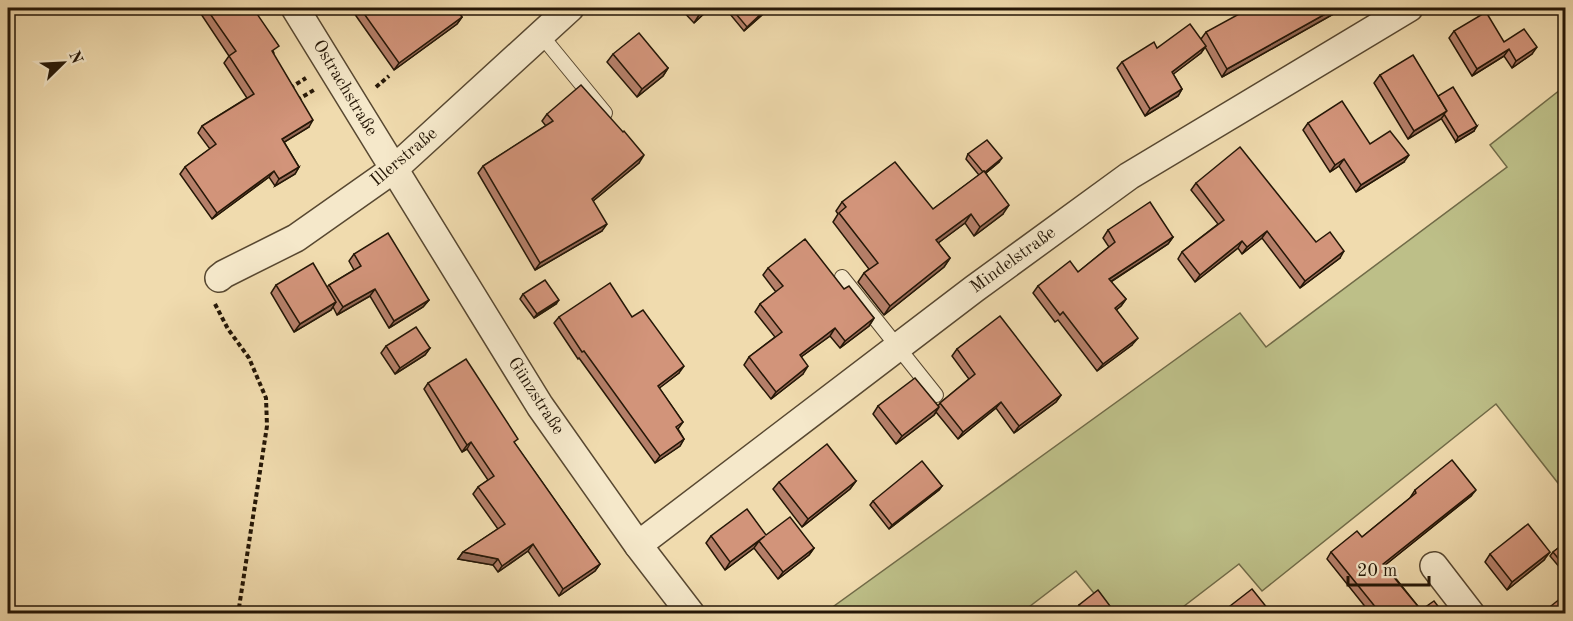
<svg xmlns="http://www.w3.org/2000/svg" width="1573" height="621" viewBox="0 0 1573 621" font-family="'Old Standard TT',serif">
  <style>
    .green { fill: #bdbf88; stroke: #716b48; stroke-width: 1.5 }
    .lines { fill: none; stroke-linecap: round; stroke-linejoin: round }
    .service-casing { stroke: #584831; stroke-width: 16 }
    .minor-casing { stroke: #584831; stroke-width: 30 }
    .path { stroke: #251707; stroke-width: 4; stroke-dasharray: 4.5 3; stroke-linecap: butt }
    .service { stroke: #f5e8ca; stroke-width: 14 }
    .minor { stroke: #f5e8ca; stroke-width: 27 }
    .wall { fill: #b57f69; stroke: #251707; stroke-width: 1.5 }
    .shaded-wall { fill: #936855; stroke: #251707; stroke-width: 1.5 }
    .building { fill: #d2947a; stroke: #251707; stroke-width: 1.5 }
    .labels { text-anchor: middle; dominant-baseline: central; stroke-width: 5; stroke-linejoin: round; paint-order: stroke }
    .street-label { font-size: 18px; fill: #251707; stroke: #f5e8ca }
  </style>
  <rect width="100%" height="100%" fill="#f0dbae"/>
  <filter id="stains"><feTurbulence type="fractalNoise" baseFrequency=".00333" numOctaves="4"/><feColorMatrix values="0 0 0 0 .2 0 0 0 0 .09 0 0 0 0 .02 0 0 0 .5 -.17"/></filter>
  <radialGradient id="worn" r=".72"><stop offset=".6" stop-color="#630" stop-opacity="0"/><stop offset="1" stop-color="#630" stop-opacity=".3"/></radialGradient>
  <polygon class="green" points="1565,86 1565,492 1496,404 1262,591 1239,564 1175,613 1110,613 1076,571 1021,613 823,614 1240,313 1266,347 1507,167 1490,145"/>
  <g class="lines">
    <g class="service-casing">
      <g id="service">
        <polyline points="541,35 605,113"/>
        <polyline points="842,277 936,395"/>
      </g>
    </g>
    <g class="minor-casing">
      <g id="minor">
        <polyline points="295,8 540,406 638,545 691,614"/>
        <polyline points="219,278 224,274 296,238 394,169 570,8"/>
        <polyline points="638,545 974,289 1129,176 1409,8"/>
        <polyline points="1434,566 1471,614"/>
      </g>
    </g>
    <g class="path">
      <polyline points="376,87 389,76"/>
      <polyline points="290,88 306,78"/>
      <polyline points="297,100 314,90"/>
      <polyline points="215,304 228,329 249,358 266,398 267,426 238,614"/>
    </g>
    <use href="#service" class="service"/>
    <use href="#minor" class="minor"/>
  </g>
  <g class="wall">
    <polygon points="197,8 253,8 274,53 273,54 309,127 284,142 299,167 295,174 275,186 269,177 212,219 180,174 185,167 210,149 198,133 202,126 247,98 224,63 229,56"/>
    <polygon points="355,8 456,8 462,17 457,24 394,70 354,13 357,10"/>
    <polygon points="680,8 710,8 694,23"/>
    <polygon points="725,8 761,8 762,15 744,31"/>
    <polygon points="1344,8 1222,77 1205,47 1201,53 1173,74 1182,89 1178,96 1145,116 1117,68 1122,62 1157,48 1201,39 1206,32 1258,11"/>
    <polygon points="1454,31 1504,42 1532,54 1512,68 1504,56 1472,76 1449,38"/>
    <polygon points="613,54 668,68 663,76 637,97 607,62"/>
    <polygon points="1380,75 1438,96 1474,131 1456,142 1441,118 1408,139 1374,83"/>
    <polygon points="547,114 639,163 593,201 602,231 535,270 478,173 483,166 546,126 542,121"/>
    <polygon points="1308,123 1370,144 1404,162 1356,192 1339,166 1330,172 1303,130"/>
    <polygon points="968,154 999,162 986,173 1003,214 974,236 965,223 938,243 950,258 944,267 884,315 858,282 864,273 869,269 833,222 838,214 836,211 842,202 933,209 979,175 966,159"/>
    <polygon points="1196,183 1316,242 1340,258 1300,288 1262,238 1242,254 1238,248 1195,282 1178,259 1182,252 1218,224 1191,190"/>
    <polygon points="1108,230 1173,237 1168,244 1111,282 1126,299 1121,306 1116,310 1132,345 1097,371 1058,320 1055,322 1033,293 1038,286 1078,272 1109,247 1103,238"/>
    <polygon points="354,254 429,300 423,307 389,328 370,296 337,315 333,307 331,310 294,332 271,293 276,285 327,287 329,285 354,270 349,261"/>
    <polygon points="768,268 844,289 874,318 869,326 840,348 830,336 801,357 803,374 771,399 744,365 749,357 775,337 755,312 760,304 776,292 763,275"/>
    <polygon points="523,294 556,304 534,318 520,299"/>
    <polygon points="559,317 632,317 679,373 659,388 683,422 678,429 684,439 680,446 655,463 579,358 578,359 554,323"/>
    <polygon points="386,346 430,348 425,355 395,374 381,353"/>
    <polygon points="957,349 1061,395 1056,402 1014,433 996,408 958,439 936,412 934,415 896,444 873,414 878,406 938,406 940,403 969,379 952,356"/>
    <polygon points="428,383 515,444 600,564 595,571 559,596 528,551 498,572 493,565 458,559 463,552 498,529 473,494 478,487 488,480 467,449 462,452 424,389"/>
    <polygon points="856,481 850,489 802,527 773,489 779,482"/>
    <polygon points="942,486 939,490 889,529 870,505 873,501"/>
    <polygon points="1415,490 1471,496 1385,565 1421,610 1444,614 1371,614 1327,559 1331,552 1362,537 1410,498"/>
    <polygon points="766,535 814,548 809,555 778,579 754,548 725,570 706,543 711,536"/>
    <polygon points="1566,542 1566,575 1550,556 1553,552"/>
    <polygon points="1490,554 1544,560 1507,590 1485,562"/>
    <polygon points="1079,605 1116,614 1075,614 1074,612"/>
  </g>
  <g class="shaded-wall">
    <polygon points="707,8 710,8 694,23 699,15"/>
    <polygon points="1336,8 1344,8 1222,77 1227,69"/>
    <polygon points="764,11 762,15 744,31 747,27"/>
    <polygon points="462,17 457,24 394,70 399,63"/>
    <polygon points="1206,46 1201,53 1167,79 1172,72"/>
    <polygon points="1537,47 1532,54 1512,68 1516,61"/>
    <polygon points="1509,49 1504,56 1472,76 1477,69"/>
    <polygon points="668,68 663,76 637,97 642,89"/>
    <polygon points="1182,89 1178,96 1145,116 1150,109"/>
    <polygon points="1447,111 1441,119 1408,139 1414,131"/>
    <polygon points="313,120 309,127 278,146 282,139"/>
    <polygon points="1477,126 1474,131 1456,142 1458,137"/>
    <polygon points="644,155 639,163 587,206 592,199"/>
    <polygon points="1409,155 1404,162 1356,192 1361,185"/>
    <polygon points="1002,158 999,162 981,177 983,173"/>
    <polygon points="1344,159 1339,166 1330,172 1335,165"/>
    <polygon points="299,167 295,174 275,186 279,179"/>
    <polygon points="274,171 269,177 212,219 217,213"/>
    <polygon points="1009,205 1003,214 974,236 980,227"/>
    <polygon points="971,214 965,223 930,249 936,240"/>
    <polygon points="607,224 602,231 535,270 540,263"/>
    <polygon points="1267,231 1262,238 1242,254 1247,247"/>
    <polygon points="1173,237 1168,244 1104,286 1109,279"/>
    <polygon points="1242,241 1238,248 1195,282 1200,275"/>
    <polygon points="1344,251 1340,258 1300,288 1305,281"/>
    <polygon points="950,258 944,267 884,315 890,306"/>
    <polygon points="375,289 370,296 337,315 343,307"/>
    <polygon points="1126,299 1121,306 1110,315 1115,308"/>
    <polygon points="429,300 423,307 389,328 394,321"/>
    <polygon points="559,300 556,304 534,318 537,314"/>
    <polygon points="336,302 331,310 294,332 300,324"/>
    <polygon points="874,318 869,326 840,348 845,341"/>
    <polygon points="835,328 830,336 794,362 800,355"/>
    <polygon points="1138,338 1132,345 1097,371 1103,364"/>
    <polygon points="430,348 425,355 395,374 400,368"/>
    <polygon points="684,366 679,373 653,393 658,386"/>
    <polygon points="808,366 803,374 771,399 776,392"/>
    <polygon points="1061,395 1056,402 1014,433 1019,426"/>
    <polygon points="1001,402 996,408 958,439 963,432"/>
    <polygon points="939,407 934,415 896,444 902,436"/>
    <polygon points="684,439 680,446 655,463 660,456"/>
    <polygon points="471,442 467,449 462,452 467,445"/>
    <polygon points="856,481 850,489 802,527 808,519"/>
    <polygon points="942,486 939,490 889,529 892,525"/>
    <polygon points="1476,490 1471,496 1379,570 1383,564"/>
    <polygon points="759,541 754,548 725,570 730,562"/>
    <polygon points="533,544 528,551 498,572 502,566"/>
    <polygon points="814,548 809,555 778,579 783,572"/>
    <polygon points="463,552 498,559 493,565 458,559"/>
    <polygon points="1550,552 1544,560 1507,590 1512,582"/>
    <polygon points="600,564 595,571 559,596 563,589"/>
  </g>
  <g class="building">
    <polygon points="206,8 253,8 279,46 272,51 313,120 282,139 299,167 279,179 274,171 217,213 185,167 216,144 202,126 254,94 229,56 236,51"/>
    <polygon points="360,8 455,8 462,17 399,63"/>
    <polygon points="693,8 707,8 699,15"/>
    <polygon points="731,8 761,8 764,11 747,27"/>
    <polygon points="1250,8 1256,8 1258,11 1264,8 1336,8 1227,69 1206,32"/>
    <polygon points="1486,12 1504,42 1524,29 1537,47 1516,61 1509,49 1477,69 1454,31"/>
    <polygon points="1190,24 1206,46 1172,72 1182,89 1150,109 1122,62 1154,42 1157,48"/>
    <polygon points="639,33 668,68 642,89 613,54"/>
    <polygon points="1413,55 1447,111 1414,131 1380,75"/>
    <polygon points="581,85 623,132 624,131 644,155 592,199 607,224 540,263 483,166 553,121 547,114"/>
    <polygon points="1453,87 1477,126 1458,137 1444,114 1447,111 1438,96"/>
    <polygon points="1342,101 1370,144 1390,131 1409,155 1361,185 1344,159 1335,165 1308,123"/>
    <polygon points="987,140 1002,158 985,172 984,171 983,172 968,154"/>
    <polygon points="1240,147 1316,242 1330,232 1344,251 1305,281 1267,231 1247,247 1242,241 1200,275 1182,252 1224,220 1196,183"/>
    <polygon points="895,162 933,209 984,171 1009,205 980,227 971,214 936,240 950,258 890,306 864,273 878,263 839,213 846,207 842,202"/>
    <polygon points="1150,202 1173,237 1109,279 1126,299 1115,308 1138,338 1103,364 1063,312 1060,315 1038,286 1070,261 1078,272 1115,242 1108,230"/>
    <polygon points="388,233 429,300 394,321 375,289 343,307 329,285 361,266 354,254"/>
    <polygon points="805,239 844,289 849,286 874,318 845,341 835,328 800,355 808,366 776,392 749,357 782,332 760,304 783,286 768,268"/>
    <polygon points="313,263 336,302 300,324 276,285"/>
    <polygon points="545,280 559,300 537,314 523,294"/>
    <polygon points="610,283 632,317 643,310 684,366 658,386 683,422 676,427 684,439 660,456 584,351 582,352 559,317"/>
    <polygon points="1000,316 1061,395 1019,426 1001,402 963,432 940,403 975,374 957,349"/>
    <polygon points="416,327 430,348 400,368 386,346"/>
    <polygon points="466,359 518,439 514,442 600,564 563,589 533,544 502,566 498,559 463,552 505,524 478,487 494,476 471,442 467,445 428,383"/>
    <polygon points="915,378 939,407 902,436 878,406"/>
    <polygon points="827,444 856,481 808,519 779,482"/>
    <polygon points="1452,460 1476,490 1383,564 1421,610 1434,601 1444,614 1381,614 1331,552 1357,531 1362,537 1416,493 1415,490"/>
    <polygon points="922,461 942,486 892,525 873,501"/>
    <polygon points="747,509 766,535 790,517 814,548 783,572 759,541 765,536 730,562 711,536"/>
    <polygon points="1528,524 1550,552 1512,582 1490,554"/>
    <polygon points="1566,542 1566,568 1553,552"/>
    <polygon points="1252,589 1272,614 1222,614 1221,613"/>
    <polygon points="1098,590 1116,614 1085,614 1079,605"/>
    <polygon points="1566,594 1566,614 1541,614"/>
  </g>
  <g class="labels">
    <g class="street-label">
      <text transform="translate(345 88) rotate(59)">Ostrachstraße</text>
      <text transform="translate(404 157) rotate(-40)">Illerstraße</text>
      <text transform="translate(1013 260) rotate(-36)">Mindelstraße</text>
      <text transform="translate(536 396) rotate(57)">Günzstraße</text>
    </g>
  </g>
  <rect width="1573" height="621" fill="none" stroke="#f0dbae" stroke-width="30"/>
  <rect x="9" y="9" width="1555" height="603" fill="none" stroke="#251707" stroke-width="3"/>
  <rect x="15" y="15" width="1543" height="591" fill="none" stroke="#251707" stroke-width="1.5"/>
  <g transform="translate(63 63) rotate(66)" stroke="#f5e8ca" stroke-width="4.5" paint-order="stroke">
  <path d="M0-4.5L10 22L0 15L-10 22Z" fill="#251707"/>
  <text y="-9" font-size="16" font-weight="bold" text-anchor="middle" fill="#251707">N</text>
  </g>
  <path d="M1348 576v9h81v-9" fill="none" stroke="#251707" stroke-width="3"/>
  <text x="1357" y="576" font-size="18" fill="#251707" stroke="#f5e8ca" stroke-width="4.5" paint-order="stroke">20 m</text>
  <rect width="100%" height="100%" filter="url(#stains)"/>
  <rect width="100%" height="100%" fill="url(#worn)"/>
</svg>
